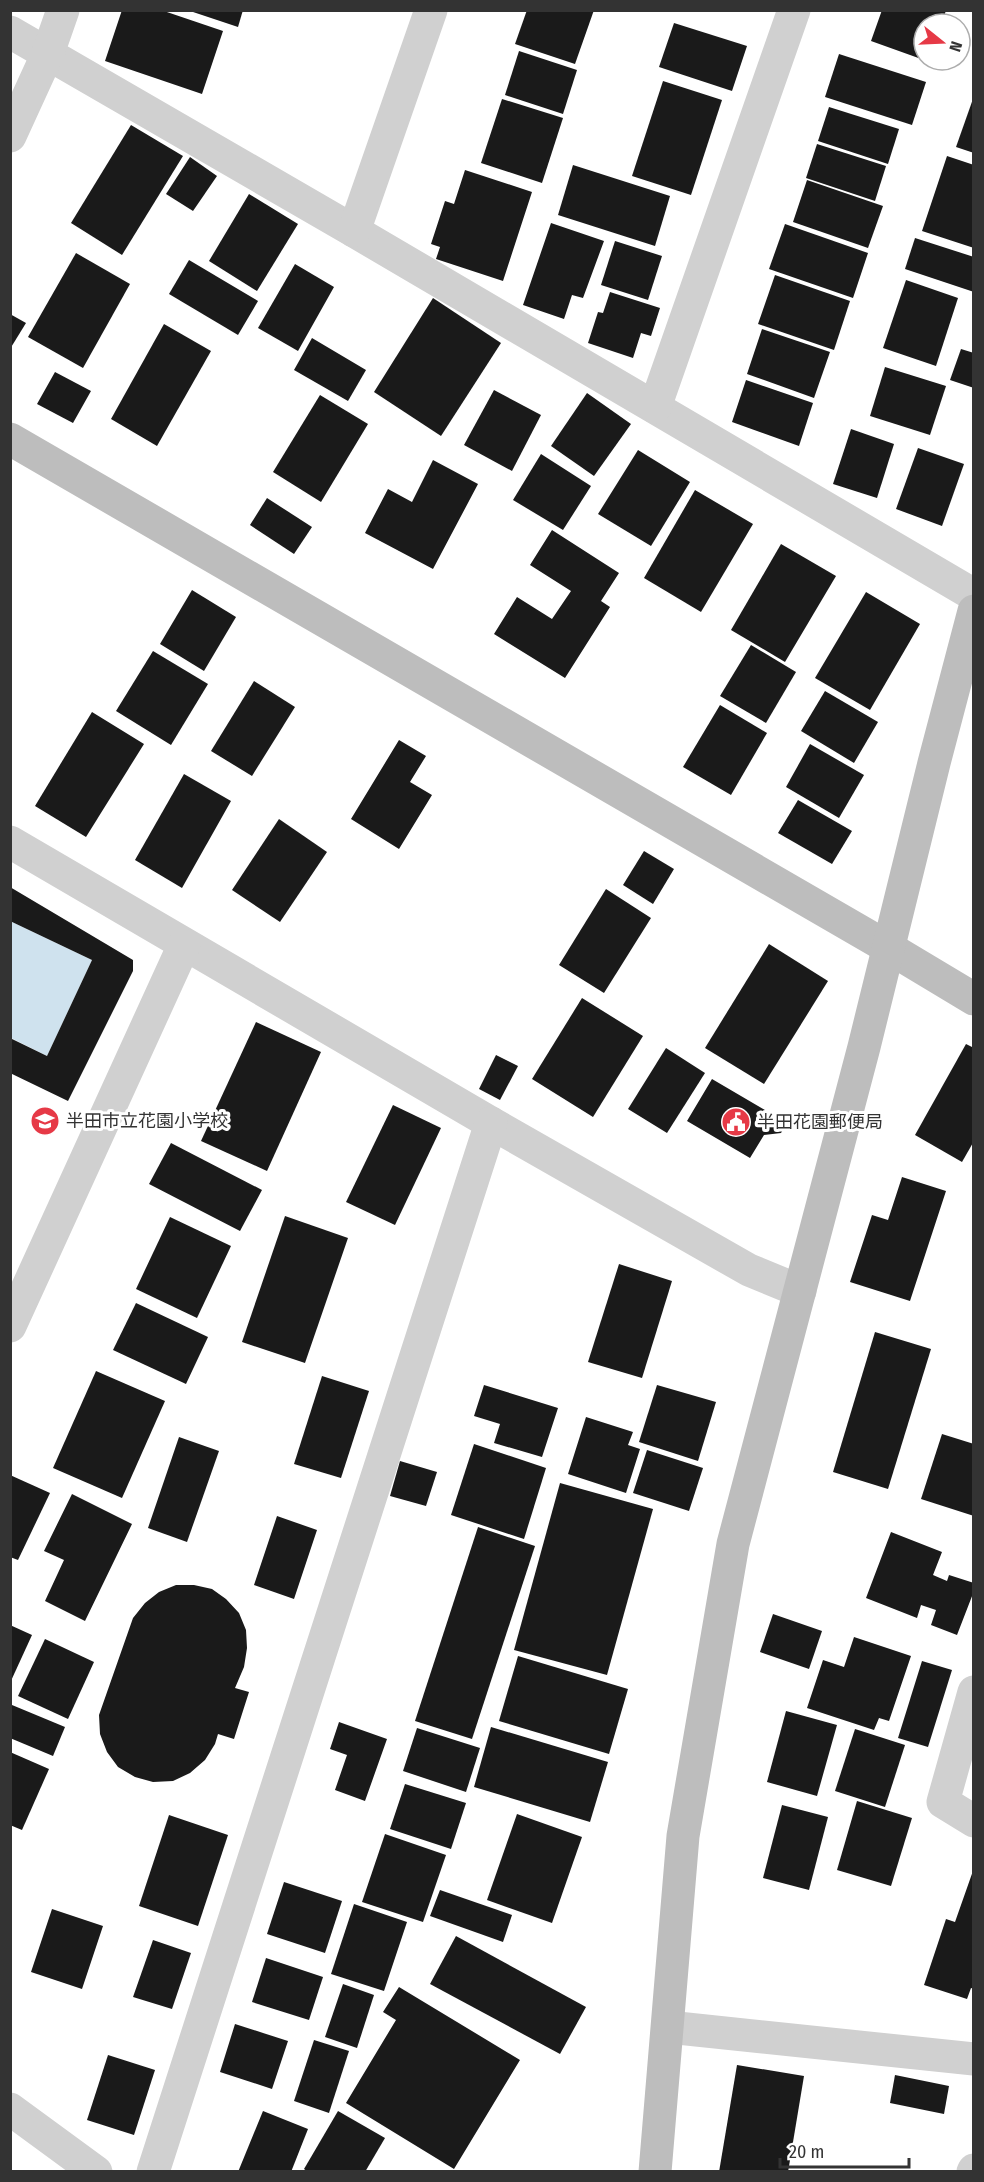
<svg xmlns="http://www.w3.org/2000/svg" width="984" height="2182" viewBox="0 0 984 2182" font-family="'Fira Sans Condensed','Noto Sans JP',sans-serif">
  <style>
    .water { fill: #cfe2ee }
    .building { fill: #1a1a1a }
    .lines { fill: none; stroke-linecap: round; stroke-linejoin: round }
    .street { stroke: #d0d0d0; stroke-width: 33 }
    .secondary { stroke: #bdbdbd; stroke-width: 33 }
    .labels { text-anchor: middle; dominant-baseline: central; stroke-width: 6; stroke-linejoin: round; paint-order: stroke }
    .poi-label { font-size: 18px; fill: #333; stroke: #fff; text-anchor: start }
  </style>
  <rect width="100%" height="100%" fill="#fff"/>
  <polygon class="water" points="10,921 92,960 47,1056 11,1038"/>
  <g class="building">
    <polygon points="122,10 161,10 223,31 202,94 105,61"/>
    <polygon points="187,10 243,10 238,27"/>
    <polygon points="527,10 594,10 575,64 515,44"/>
    <polygon points="882,10 946,10 942,24 924,24 924,60 871,41"/>
    <polygon points="674,23 747,46 732,91 659,67"/>
    <polygon points="519,51 577,70 563,114 505,95"/>
    <polygon points="839,54 926,82 912,125 825,97"/>
    <polygon points="663,81 722,100 691,195 632,176"/>
    <polygon points="974,96 974,153 956,147"/>
    <polygon points="502,99 563,118 542,183 481,163"/>
    <polygon points="829,107 899,129 888,164 818,141"/>
    <polygon points="131,125 183,156 122,255 71,223"/>
    <polygon points="817,144 886,166 875,201 806,178"/>
    <polygon points="947,156 974,165 974,248 922,231"/>
    <polygon points="190,157 217,176 193,211 166,194"/>
    <polygon points="573,165 670,196 655,246 558,215"/>
    <polygon points="465,170 532,192 503,281 436,259 440,247 431,244 445,201 454,204"/>
    <polygon points="807,180 883,206 868,248 793,222"/>
    <polygon points="249,194 298,224 257,291 209,261"/>
    <polygon points="551,223 604,241 583,298 572,295 564,319 523,305"/>
    <polygon points="785,224 868,253 853,298 769,269"/>
    <polygon points="915,238 974,257 974,292 905,269"/>
    <polygon points="615,241 662,256 648,300 601,285"/>
    <polygon points="76,253 130,284 83,368 28,337"/>
    <polygon points="189,260 258,301 238,335 169,294"/>
    <polygon points="295,264 334,287 298,351 258,328"/>
    <polygon points="775,275 850,301 834,350 758,324"/>
    <polygon points="906,280 958,298 936,366 883,348"/>
    <polygon points="610,292 660,308 651,336 641,333 633,358 588,343 598,312 603,313"/>
    <polygon points="433,298 501,343 441,436 374,392"/>
    <polygon points="10,314 26,323 10,349"/>
    <polygon points="164,324 211,351 157,446 111,419"/>
    <polygon points="762,329 830,352 814,398 747,374"/>
    <polygon points="312,338 366,370 348,401 294,370"/>
    <polygon points="961,349 974,353 974,388 950,380"/>
    <polygon points="885,367 946,386 930,435 870,416"/>
    <polygon points="55,372 91,391 73,423 37,404"/>
    <polygon points="746,380 813,403 799,446 732,422"/>
    <polygon points="494,390 541,415 512,471 464,445"/>
    <polygon points="587,393 631,424 594,476 551,446"/>
    <polygon points="320,395 368,424 321,502 273,472"/>
    <polygon points="851,429 894,444 877,498 833,484"/>
    <polygon points="918,448 964,464 942,526 896,509"/>
    <polygon points="638,450 690,482 651,546 598,514"/>
    <polygon points="541,454 591,486 563,530 513,500"/>
    <polygon points="433,460 478,484 433,569 365,533 388,489 412,502"/>
    <polygon points="695,490 753,524 701,612 644,578"/>
    <polygon points="267,498 312,527 294,554 250,525"/>
    <polygon points="552,530 619,573 601,601 610,607 565,678 494,634 517,597 552,619 571,591 530,565"/>
    <polygon points="781,544 836,576 785,662 731,630"/>
    <polygon points="192,590 236,617 204,671 160,644"/>
    <polygon points="866,592 920,624 870,710 815,678"/>
    <polygon points="751,645 796,672 766,723 720,696"/>
    <polygon points="153,651 208,684 171,745 116,711"/>
    <polygon points="254,681 295,707 252,776 211,751"/>
    <polygon points="825,691 878,722 854,763 801,731"/>
    <polygon points="720,705 767,733 731,795 683,767"/>
    <polygon points="92,712 144,744 86,837 35,806"/>
    <polygon points="399,740 426,756 410,782 432,795 399,849 351,819"/>
    <polygon points="810,744 864,775 839,818 786,787"/>
    <polygon points="184,774 231,801 182,888 135,860"/>
    <polygon points="798,800 852,831 832,864 778,833"/>
    <polygon points="279,819 327,852 280,922 232,890"/>
    <polygon points="644,851 674,869 653,904 623,885"/>
    <polygon points="10,887 133,960 133,971 68,1101 10,1073 10,1038 47,1056 92,960 10,921"/>
    <polygon points="606,889 651,918 604,993 559,965"/>
    <polygon points="769,944 828,981 764,1084 705,1048"/>
    <polygon points="582,998 643,1036 593,1117 532,1079"/>
    <polygon points="256,1022 321,1052 267,1171 201,1141"/>
    <polygon points="966,1044 974,1048 974,1141 962,1162 915,1135"/>
    <polygon points="666,1048 705,1073 667,1133 628,1109"/>
    <polygon points="496,1055 518,1066 500,1100 479,1089"/>
    <polygon points="712,1079 787,1123 781,1133 764,1135 750,1158 687,1121"/>
    <polygon points="393,1105 441,1128 395,1225 346,1202"/>
    <polygon points="171,1143 262,1190 240,1231 149,1184"/>
    <polygon points="902,1177 946,1191 910,1301 850,1282 872,1215 888,1220"/>
    <polygon points="285,1216 348,1238 305,1363 242,1342"/>
    <polygon points="170,1217 231,1246 197,1318 136,1289"/>
    <polygon points="619,1264 672,1281 642,1378 588,1362"/>
    <polygon points="136,1303 208,1337 186,1384 113,1350"/>
    <polygon points="875,1332 931,1349 888,1489 833,1472"/>
    <polygon points="96,1371 165,1401 122,1498 53,1468"/>
    <polygon points="322,1376 369,1391 341,1478 294,1464"/>
    <polygon points="484,1385 558,1408 542,1457 494,1443 500,1424 474,1416"/>
    <polygon points="657,1385 716,1402 698,1461 639,1442"/>
    <polygon points="586,1417 633,1432 628,1445 640,1449 626,1493 568,1474"/>
    <polygon points="942,1434 974,1444 974,1516 921,1499"/>
    <polygon points="179,1437 219,1451 187,1542 148,1528"/>
    <polygon points="474,1444 546,1468 524,1539 451,1515"/>
    <polygon points="647,1450 703,1468 689,1511 633,1493"/>
    <polygon points="400,1461 437,1472 426,1506 390,1496"/>
    <polygon points="10,1475 50,1493 18,1560 10,1557"/>
    <polygon points="560,1483 653,1509 607,1675 514,1650"/>
    <polygon points="72,1494 132,1524 85,1621 45,1601 64,1560 44,1551"/>
    <polygon points="277,1516 317,1530 294,1599 254,1585"/>
    <polygon points="478,1527 535,1546 472,1739 415,1721"/>
    <polygon points="891,1532 942,1552 933,1575 947,1581 949,1575 974,1583 974,1591 957,1635 931,1625 936,1610 921,1605 917,1618 866,1598"/>
    <polygon points="176,1585 194,1585 212,1589 226,1599 239,1613 246,1630 247,1648 244,1667 235,1688 249,1692 234,1739 218,1734 215,1744 205,1760 190,1773 173,1781 153,1782 135,1777 118,1767 107,1752 100,1734 99,1715 133,1618 145,1603 159,1592"/>
    <polygon points="773,1614 822,1631 809,1669 760,1652"/>
    <polygon points="10,1625 32,1635 10,1683"/>
    <polygon points="854,1637 911,1656 889,1721 879,1718 874,1730 807,1708 823,1660 844,1667"/>
    <polygon points="45,1639 94,1662 68,1719 18,1696"/>
    <polygon points="518,1656 628,1689 609,1754 499,1721"/>
    <polygon points="922,1661 952,1670 928,1747 898,1738"/>
    <polygon points="12,1705 65,1727 53,1756 10,1738 10,1710"/>
    <polygon points="786,1711 837,1725 817,1796 767,1782"/>
    <polygon points="339,1722 387,1739 365,1801 335,1790 347,1755 330,1749"/>
    <polygon points="491,1727 608,1762 590,1822 474,1787"/>
    <polygon points="417,1728 480,1748 466,1792 403,1771"/>
    <polygon points="855,1729 905,1745 885,1807 835,1791"/>
    <polygon points="10,1752 49,1769 22,1830 10,1825"/>
    <polygon points="405,1784 466,1803 451,1849 390,1829"/>
    <polygon points="857,1801 912,1818 891,1886 837,1870"/>
    <polygon points="782,1805 828,1817 809,1890 763,1878"/>
    <polygon points="517,1814 582,1837 552,1923 487,1900"/>
    <polygon points="169,1815 228,1835 198,1926 139,1906"/>
    <polygon points="385,1834 446,1855 423,1922 362,1902"/>
    <polygon points="974,1868 974,1989 971,1988 967,1999 924,1985 946,1919 955,1922"/>
    <polygon points="284,1882 342,1901 325,1953 267,1934"/>
    <polygon points="440,1890 512,1915 503,1942 430,1916"/>
    <polygon points="354,1904 407,1922 384,1991 331,1974"/>
    <polygon points="52,1909 103,1926 82,1989 31,1972"/>
    <polygon points="456,1936 586,2007 560,2054 430,1984"/>
    <polygon points="153,1940 191,1953 172,2009 133,1997"/>
    <polygon points="266,1958 323,1977 309,2020 252,2002"/>
    <polygon points="343,1984 374,1995 357,2048 325,2037"/>
    <polygon points="399,1987 520,2060 454,2169 346,2103 396,2020 383,2012"/>
    <polygon points="235,2024 288,2041 272,2089 220,2072"/>
    <polygon points="314,2040 349,2051 329,2113 294,2101"/>
    <polygon points="108,2055 155,2070 134,2135 87,2120"/>
    <polygon points="737,2065 804,2076 788,2172 719,2172"/>
    <polygon points="895,2075 949,2086 944,2114 890,2103"/>
    <polygon points="263,2111 308,2129 291,2172 238,2172"/>
    <polygon points="338,2111 385,2138 365,2172 308,2172 304,2169"/>
  </g>
  <g class="lines">
    <g class="street">
      <polyline points="10,32 354,231 974,595"/>
      <polyline points="10,136 48,53 63,10"/>
      <polyline points="354,231 431,10"/>
      <polyline points="655,407 794,10"/>
      <polyline points="10,842 491,1123 749,1270 800,1291"/>
      <polyline points="10,1326 184,945"/>
      <polyline points="974,1692 943,1802 974,1821"/>
      <polyline points="668,2027 974,2059"/>
      <polyline points="10,2109 96,2172"/>
      <polyline points="153,2172 491,1123"/>
      <polyline points="973,2172 974,2170"/>
    </g>
    <g class="secondary">
      <polyline points="10,439 889,948 974,999"/>
      <polyline points="655,2172 683,1836 733,1544 864,1047 934,763 974,611"/>
    </g>
  </g>
  <defs>
    <g id="school-disc" transform="scale(1.5)"><circle r="9.5" fill="#e63946" stroke="#fff"/><path d="M0-5L7-2L0 1L-7-2ZM-4 1L0 2.5L4 1V4Q0 6-4 4Z" fill="#fff"/></g>
    <g id="civic-disc" transform="scale(1.5)"><circle r="9.5" fill="#e63946" stroke="#fff"/><path d="M-.6-6.5H3V-4.5H.6V-3L4-1V1h2V6H-6V1h2V-1L-.6-3ZM-1.2 2.5V6h2.4V2.5Z" fill="#fff"/></g>
  </defs>
  <g fill-rule="evenodd">
    <use href="#school-disc" x="45" y="1121"/>
    <use href="#civic-disc" x="736" y="1122"/>
  </g>
  <g class="labels">
    <g class="poi-label">
      <text x="66" y="1121">半田市立花園小学校</text>
      <text x="757" y="1122">半田花園郵便局</text>
    </g>
  </g>
  <rect width="984" height="2182" fill="none" stroke="#333333" stroke-width="24"/>
  <g transform="translate(942 42) rotate(108)"><circle r="28" fill="#ffffff" stroke="#adadad" stroke-width="1.5"/>
  <path d="M0-4.5L10 22L0 15L-10 22Z" fill="#e63946"/>
  <text y="-9" font-size="16" font-weight="bold" text-anchor="middle" fill="#333333">N</text>
  </g>
  <path d="M780 2158v9h129v-9" fill="none" stroke="#333333" stroke-width="3"/>
  <text x="789" y="2158" font-size="18" fill="#333333" stroke="#ffffff" stroke-width="4.5" paint-order="stroke">20 m</text>
</svg>
